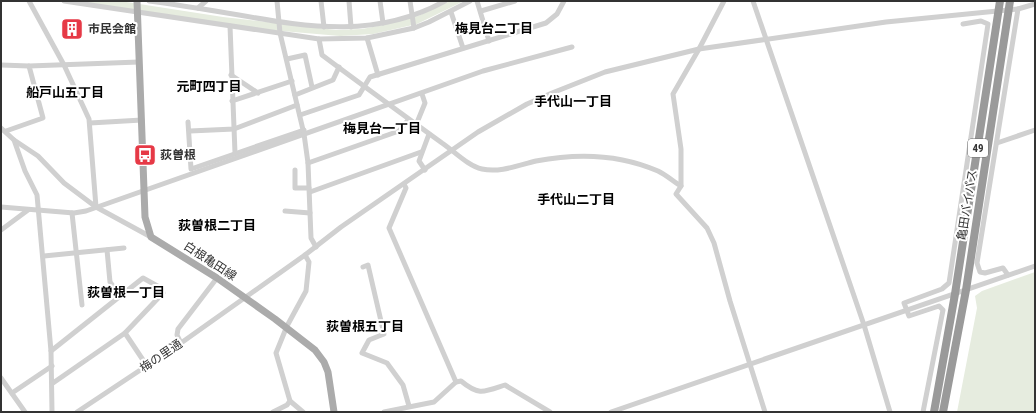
<svg xmlns="http://www.w3.org/2000/svg" width="1036" height="413" viewBox="0 0 1036 413" font-family="'Roboto Condensed','Noto Sans JP',sans-serif">
  <style>
    .green { fill: #e6ecdf }
    .lines { fill: none; stroke-linecap: round; stroke-linejoin: round }
    .minor { stroke: #d0d0d0; stroke-width: 5 }
    .major { stroke: #ababab; stroke-width: 7 }
    .highway { stroke: #9a9a9a; stroke-width: 8 }
    .labels { text-anchor: middle; dominant-baseline: central; stroke-width: 4; stroke-linejoin: round; paint-order: stroke }
    .shield { fill: #fff; stroke: #707070; stroke-width: 1 }
    .shield-label { font-size: 11px; font-weight: bold; fill: #333 }
    .poi-label { font-size: 12px; font-weight: bold; fill: #333; stroke: #fff; text-anchor: start }
    .street-label { font-size: 12px; fill: #333; stroke: #fff }
    .neighbourhood-label { font-size: 13px; font-weight: bold; fill: #000; stroke: #fff }
  </style>
  <rect width="100%" height="100%" fill="#fff"/>
  <g class="green">
    <polygon points="76,1 120,1 223,17 336,30 362,29 378,26 418,16 450,1 464,1 417,24 373,34 340,36 270,30"/>
    <polygon points="1035,272 1035,412 957,412 977,308 975,296 982,291"/>
  </g>
  <g class="lines">
    <g class="minor">
      <polyline points="29,1 64,65 89,119 96,207"/>
      <polyline points="64,1 319,39 367,38 414,28 429,22 470,1"/>
      <path d="M 149,1 C 179,5 209,10 239,15 C 311,28 378,38 445,1"/>
      <polyline points="277,1 280,33 304,134 308,163 311,238 316,247"/>
      <polyline points="321,1 324,27"/>
      <polyline points="349,1 351,27"/>
      <polyline points="380,1 383,23"/>
      <polyline points="410,1 414,28"/>
      <polyline points="477,1 489,41"/>
      <polyline points="724,1 699,49 673,94 681,149 681,186 676,194 707,228 714,243 730,301 765,412"/>
      <polyline points="753,1 864,325 890,412"/>
      <polyline points="198,8 206,1"/>
      <polyline points="481,11 515,1"/>
      <polyline points="451,12 463,48"/>
      <polyline points="230,26 235,153"/>
      <polyline points="367,38 378,75"/>
      <path d="M 319,39 L 322,55 C 362,85 402,114 442,143 C 454,151 468,166 482,169 C 500,173 519,165 536,161 C 577,153 619,154 658,171 C 666,175 673,181 681,186"/>
      <polyline points="287,59 305,55 312,87"/>
      <polyline points="1,65 29,66"/>
      <polyline points="231,75 258,93"/>
      <polyline points="295,95 333,80 339,67"/>
      <polyline points="232,101 292,81"/>
      <polyline points="300,115 359,95 370,77 546,23 557,14 564,1"/>
      <polyline points="188,122 191,169 304,130"/>
      <polyline points="90,123 142,120"/>
      <polyline points="416,125 425,103 422,94"/>
      <polyline points="1,128 14,140 38,156 64,183 96,207 151,237"/>
      <polyline points="6,131 43,118 29,66 139,62"/>
      <polyline points="190,131 234,129 297,105"/>
      <polyline points="14,140 25,171 37,195 51,351 52,412"/>
      <polyline points="997,143 1035,130"/>
      <polyline points="308,163 399,131 408,120"/>
      <polyline points="295,170 295,188 309,188"/>
      <polyline points="425,170 419,161 429,134"/>
      <polyline points="404,184 406,188 389,228 456,382"/>
      <polyline points="310,192 421,152"/>
      <polyline points="1,207 74,213 86,211 483,71 572,47"/>
      <polyline points="285,211 310,213"/>
      <polyline points="72,213 82,305"/>
      <polyline points="1,230 28,210"/>
      <polyline points="107,250 110,282 120,296"/>
      <polyline points="44,256 124,248"/>
      <polyline points="363,267 368,265 384,334 369,340 362,353 387,363 403,385 409,406"/>
      <polyline points="1008,275 1003,268 985,273 980,272 977,263 1018,9 1035,4"/>
      <polyline points="125,333 147,366"/>
      <polyline points="181,343 177,335 178,329 217,278"/>
      <polyline points="51,351 143,278 161,288 163,293 125,333 53,383"/>
      <polyline points="1,378 25,412"/>
      <polyline points="12,393 52,366"/>
      <polyline points="77,412 181,343 305,255 341,227 478,132 527,104 552,93 605,72 699,49 886,22 1018,9"/>
      <polyline points="273,412 287,405 290,401"/>
      <polyline points="303,412 290,401 276,353 287,326 306,291 309,262 305,255"/>
      <path d="M 384,412 L 434,402 L 456,382 L 461,381 C 479,396 484,392 505,385 L 550,412"/>
      <polyline points="611,412 1035,266"/>
      <polyline points="923,412 943,310 939,306 909,316 904,303 942,289 949,283 988,24 981,21 963,24"/>
    </g>
    <polyline class="major" points="137,1 145,217 151,237 217,278 275,319 315,350 324,362 328,372 334,412"/>
    <g class="highway">
      <polyline points="934,412 955,294 1000,1"/>
      <polyline points="943,412 966,290 1010,1"/>
    </g>
  </g>
  <defs>
    <g id="building-square" transform="scale(1.15)"><rect x="-9" y="-9" width="18" height="18" rx="4" fill="#e63946" stroke="#fff"/><path d="M-4-6H4V6H1V3H-1V6H-4ZM-2.5-4.3h1.7v1.8h-1.7ZM.8-4.3h1.7v1.8H.8ZM-2.5-1h1.7V.8h-1.7ZM.8-1h1.7V.8H.8Z" fill="#fff"/></g>
    <g id="bus-square" transform="scale(1.15)"><rect x="-9" y="-9" width="18" height="18" rx="4" fill="#e63946" stroke="#fff"/><path d="M-5-6H5V4H4V6H2V4H-2V6H-4V4H-5ZM-3.5-4V0h7V-4ZM-3.5 1.2v1.5H-2V1.2ZM2 1.2v1.5H3.5V1.2Z" fill="#fff"/></g>
  </defs>
  <g fill-rule="evenodd">
    <use href="#building-square" x="72" y="29"/>
    <use href="#bus-square" x="145" y="155"/>
  </g>
  <g class="labels">
    <rect class="shield" x="968" y="139" width="20" height="18" rx="3"/>
    <g class="shield-label">
      <text x="978" y="148">49</text>
    </g>
    <g class="poi-label">
      <text x="88" y="29">市民会館</text>
      <text x="160" y="155">荻曽根</text>
    </g>
    <g class="street-label">
      <text transform="translate(967 205) rotate(-81)">亀田バイパス</text>
      <text transform="translate(210 261) rotate(33)">白根亀田線</text>
      <text transform="translate(161 356) rotate(-34)">梅の里通</text>
    </g>
    <g class="neighbourhood-label">
      <text x="494" y="28">梅見台二丁目</text>
      <text x="209" y="86">元町四丁目</text>
      <text x="65" y="92">船戸山五丁目</text>
      <text x="573" y="101">手代山一丁目</text>
      <text x="382" y="128">梅見台一丁目</text>
      <text x="576" y="199">手代山二丁目</text>
      <text x="217" y="225">荻曽根二丁目</text>
      <text x="126" y="292">荻曽根一丁目</text>
      <text x="365" y="326">荻曽根五丁目</text>
    </g>
  </g>
  <rect width="1036" height="413" fill="none" stroke="#333333" stroke-width="4"/>
</svg>
